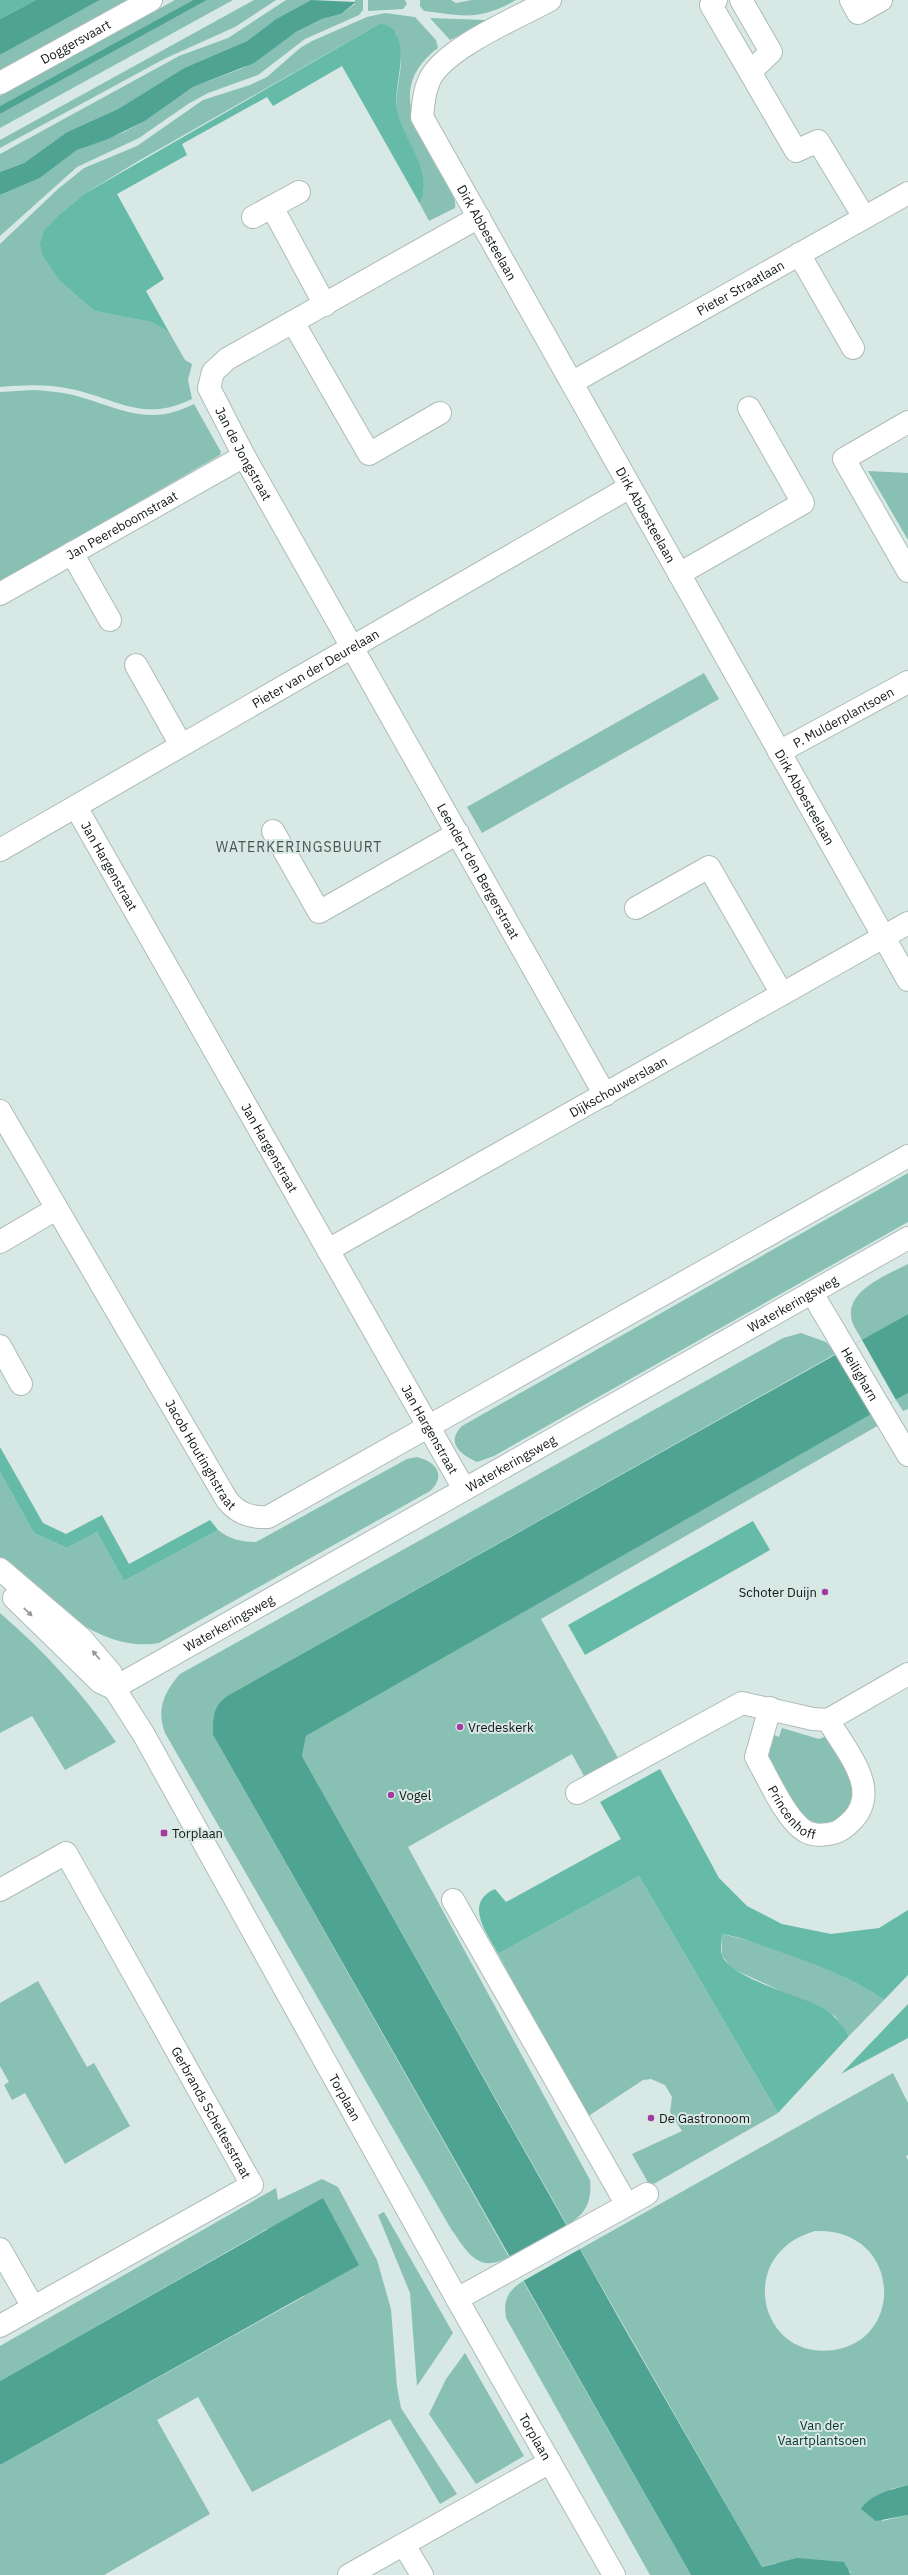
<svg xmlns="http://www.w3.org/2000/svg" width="908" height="2575" viewBox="0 0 908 2575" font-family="'IBM Plex Sans',sans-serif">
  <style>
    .green { fill: #88c0b3; fill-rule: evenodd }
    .forest { fill: #66baa8 }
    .water { fill: #4ea392 }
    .pier { fill: #d8e8e4 }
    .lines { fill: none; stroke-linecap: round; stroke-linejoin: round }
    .minor-casing { stroke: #adbcb8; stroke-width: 24 }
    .minor { stroke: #fff; stroke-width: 22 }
    .oneway { fill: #949696 }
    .poi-dot { fill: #a13b9f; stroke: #d8e8e4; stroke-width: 1.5 }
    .labels { text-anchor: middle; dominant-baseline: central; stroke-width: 4; stroke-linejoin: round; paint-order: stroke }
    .street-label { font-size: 13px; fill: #111615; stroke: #d8e8e4 }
    .poi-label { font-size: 13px; fill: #111615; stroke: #d8e8e4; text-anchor: start }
    .park-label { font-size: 13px; fill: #09322b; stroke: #d8e8e4 }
    .neighbourhood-label { font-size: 14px; letter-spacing: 1px; fill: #495552; stroke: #d8e8e4 }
  </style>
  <rect width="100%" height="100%" fill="#d8e8e4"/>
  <g class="green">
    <polygon points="100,0 130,0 0,71 0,55"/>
    <polygon points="175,0 193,0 0,106 0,96"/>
    <polygon points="207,0 233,0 0,128 0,114"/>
    <polygon points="254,0 276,0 235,27 164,59 0,148 0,140"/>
    <polygon points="286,0 311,0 276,19 247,41 184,68 118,109 67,132 24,163 0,172 0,154 179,56 228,38"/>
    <polygon points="355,0 363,0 363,10 359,15 305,39 258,75 208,93 188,104 139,138 77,167 0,236 0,195 40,178 77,150 124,132 145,121 193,87 243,68 296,32 322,19 341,14 355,4"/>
    <polygon points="368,0 405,0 407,4 403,9 368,11"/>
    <path d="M 420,0 L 451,0 L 456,3 L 472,0 L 516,0 C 479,21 464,16 424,11 L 420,6 Z"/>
    <polygon points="526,0 536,0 471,37 462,34 450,40 430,18 485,20"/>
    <path d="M 385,13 L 415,17 L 436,40 L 438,48 C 385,87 419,136 443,178 C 448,187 457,197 455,208 L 429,221 L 420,204 C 435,168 402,142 397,109 C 395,94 400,78 401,63 C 401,53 398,43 396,33 L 379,24 L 140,160 L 84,194 L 60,214 L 61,282 L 94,311 L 153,322 L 169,332 L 185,360 L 192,364 L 188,380 L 192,399 C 143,423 118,399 71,389 C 48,384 23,385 0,387 L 0,244 L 58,189 L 84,168 L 137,146 L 203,100 L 250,85 L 267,77 L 300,48 L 312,41 L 367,17 Z"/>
    <path d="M 34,390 C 47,391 60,392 73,395 C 119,407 147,428 194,404 L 221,452 L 220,455 L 0,582 L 0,392 Z"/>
    <polygon points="868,471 908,473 908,540"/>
    <polygon points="704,673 719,699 482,833 467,807"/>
    <path d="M 908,1173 L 908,1222 L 494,1456 L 477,1462 C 461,1455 445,1443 462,1426 Z"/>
    <path d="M 908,1264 L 908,1314 L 862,1340 C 858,1332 851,1324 851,1315 C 849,1289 889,1274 908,1264 Z"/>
    <path d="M 801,1333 L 826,1342 L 837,1353 L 227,1696 C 212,1707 213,1718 213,1735 L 509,2257 C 478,2274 468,2253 451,2229 L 165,1733 C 156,1710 164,1692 180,1674 L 783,1338 Z"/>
    <polygon points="908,1393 908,1409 903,1411 896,1400"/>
    <path d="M 872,1413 L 879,1425 L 541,1619 L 618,1758 L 584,1776 L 572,1754 L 408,1847 L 590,2180 C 592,2202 586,2214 567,2225 L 302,1756 L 306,1736 Z"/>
    <path d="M 417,1457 C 436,1462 447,1475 430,1491 L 159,1643 C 98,1654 41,1594 0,1557 L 0,1472 L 34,1533 L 67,1548 L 97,1532 L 124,1581 L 218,1530 C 229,1539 242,1542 256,1542 L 407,1459 Z"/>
    <path d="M 0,1613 C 44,1651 83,1693 116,1742 L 65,1770 L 32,1716 L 0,1733 Z"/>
    <polygon points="782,1728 819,1739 829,1735 855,1781 856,1793 847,1817 821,1826 797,1813 763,1754 770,1733 779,1737"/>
    <polygon points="639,1876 778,2113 650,2186 632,2154 682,2131 670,2112 672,2097 665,2085 651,2079 643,2080 587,2117 498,1954"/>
    <path d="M 722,1934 C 775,1946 839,1969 884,2000 L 849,2036 L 835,2016 L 731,1968 L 722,1955 Z"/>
    <polygon points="38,1981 87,2067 94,2063 130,2126 65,2164 25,2093 12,2100 4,2085 9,2082 0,2066 0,2003"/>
    <path d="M 893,2073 L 908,2103 L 908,2155 L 906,2156 L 908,2160 L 908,2485 L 891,2489 L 882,2521 L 908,2515 L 908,2575 L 851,2575 L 850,2571 L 775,2563 L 762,2567 L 580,2249 ZM 815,2231 C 900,2227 907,2339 834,2350 C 759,2361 734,2254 815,2231 Z"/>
    <polygon points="322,2179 338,2187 377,2260 391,2309 397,2387 401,2408 457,2494 440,2504 390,2419 252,2492 198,2397 157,2420 210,2514 104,2575 0,2575 0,2465 305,2296 267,2229 0,2381 0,2346 276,2188 278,2200"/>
    <polygon points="384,2212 453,2333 417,2386 410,2293 378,2215"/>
    <path d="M 523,2281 L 691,2575 L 650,2575 L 506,2318 C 503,2299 508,2291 523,2281 Z"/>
    <polygon points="465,2353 524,2456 476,2484 429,2414 446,2379"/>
  </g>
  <g class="forest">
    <polygon points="0,0 36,0 0,19"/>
    <path d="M 379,24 C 386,24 393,27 396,34 C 408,58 393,85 397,109 C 403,142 435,169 420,204 L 342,66 L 273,106 L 267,97 L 182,144 L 187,155 L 117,194 L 164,279 L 146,291 L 169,332 L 152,322 L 94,311 L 61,282 L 43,256 L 40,244 L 44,231 L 60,214 L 84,194 Z"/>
    <polygon points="0,1447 43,1523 66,1534 102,1515 129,1564 210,1520 218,1530 124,1581 97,1532 67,1548 34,1533 0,1472"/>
    <polygon points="753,1521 770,1550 585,1655 568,1625"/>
    <path d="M 660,1769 L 719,1878 L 747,1906 L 782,1924 L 831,1934 L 879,1928 L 908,1910 L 908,1975 L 884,2000 C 851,1977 816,1964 778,1951 C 759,1945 742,1937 722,1934 C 722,1940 720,1950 722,1955 C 730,1978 798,1995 819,2006 C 833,2013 841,2023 849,2036 L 778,2113 L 639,1876 L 498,1954 C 487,1933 463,1903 495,1889 L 506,1902 L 621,1839 L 600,1802 Z"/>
    <polygon points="908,2004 908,2038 841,2074"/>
  </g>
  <g class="water">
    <polygon points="36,0 100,0 0,55 0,19"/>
    <polygon points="193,0 207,0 0,114 0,106"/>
    <polygon points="311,0 356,2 341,14 322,19 296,32 254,63 193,87 145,121 108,139 77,150 40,178 0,195 0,172 24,163 67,132 118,109 184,68 247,41 276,19"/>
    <path d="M 908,1314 L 908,1393 L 306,1736 L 302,1756 L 626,2331 L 762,2567 L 797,2558 L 844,2562 L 851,2575 L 691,2575 L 213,1735 C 213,1718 212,1707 227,1696 Z"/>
    <polygon points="323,2198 359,2265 0,2465 0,2381"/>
    <path d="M 908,2485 L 908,2515 L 876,2521 L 861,2509 C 871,2494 890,2490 908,2485 Z"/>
  </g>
  <g class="pier">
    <polygon points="862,1340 896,1400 881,1408 837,1353"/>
    <polygon points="567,2225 580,2249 523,2281 509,2257"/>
  </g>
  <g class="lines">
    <g class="minor-casing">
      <g id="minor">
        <path id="s1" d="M 550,0 C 519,17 442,49 429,81 C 424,92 423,105 422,117 L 908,980"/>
        <polyline points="716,0 711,5 796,151 818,141 864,217"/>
        <polyline points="741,0 771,52 750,72"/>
        <polyline points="851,0 858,13 881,0"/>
        <path id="s2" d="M 0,83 L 151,0"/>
        <polyline points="272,207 325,305"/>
        <polyline points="253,217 299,192"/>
        <path id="s3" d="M 479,217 L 227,359 L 213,372 L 209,388 L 244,456 L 605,1095"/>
        <polyline points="799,254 853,348"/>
        <polyline points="293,322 369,454 440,413"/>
        <path id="s4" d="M 573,382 L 908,193"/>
        <polyline points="908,422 844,459 908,571"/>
        <polyline points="72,553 110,620"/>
        <polyline points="679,574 803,503 749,408"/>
        <path id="s5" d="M 0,594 L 244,456"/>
        <polyline points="136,665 181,745"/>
        <path id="s6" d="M 779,752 L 908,682"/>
        <path id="s7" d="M 76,807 L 464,1489"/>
        <polyline points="273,831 319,912 458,833"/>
        <path id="s8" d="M 0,850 L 630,487"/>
        <polyline points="636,908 709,867 782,994"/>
        <path id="s9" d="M 0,1111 L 227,1500 C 238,1514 251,1518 268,1517 L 908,1156"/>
        <polyline points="0,1242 56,1209"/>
        <path id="s10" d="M 328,1250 L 908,923"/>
        <path id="s11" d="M 812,1293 L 908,1455"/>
        <polyline points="0,1346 21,1384"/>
        <path id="s12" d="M 0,1569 L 81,1638 L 111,1673 L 114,1688 L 144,1735 L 457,2299 L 614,2575"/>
        <polyline points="14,1598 100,1682 111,1687"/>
        <path id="s13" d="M 114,1688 L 908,1238"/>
        <path id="s14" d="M 770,1708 L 756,1757 C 767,1776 786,1820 805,1831 C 814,1837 834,1835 842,1829 C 888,1796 849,1756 828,1720"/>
        <polyline points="577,1793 742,1703 813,1719 828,1720 908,1674"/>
        <path id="s15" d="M 0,1890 L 66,1853 L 252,2185 L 0,2326"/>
        <polyline points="453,1900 627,2205"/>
        <polyline points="0,2249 33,2307"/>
        <polyline points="457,2299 647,2194"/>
        <polyline points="404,2545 422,2575"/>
        <polyline points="349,2575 550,2462"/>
      </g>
    </g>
    <use href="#minor" class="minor"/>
  </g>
  <defs><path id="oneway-solid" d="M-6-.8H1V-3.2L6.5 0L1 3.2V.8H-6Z"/></defs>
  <g class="oneway">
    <use href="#oneway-solid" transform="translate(28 1612) rotate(44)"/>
    <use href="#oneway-solid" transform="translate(96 1655) rotate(-130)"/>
  </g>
  <g class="poi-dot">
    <circle cx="825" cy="1592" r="4"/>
    <circle cx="460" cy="1727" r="4"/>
    <circle cx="391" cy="1795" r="4"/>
    <rect x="160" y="1829" width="8" height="8" rx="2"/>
    <circle cx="651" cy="2118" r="4"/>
  </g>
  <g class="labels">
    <g class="street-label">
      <text stroke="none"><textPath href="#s2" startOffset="86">Doggersvaart</textPath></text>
      <text stroke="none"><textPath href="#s1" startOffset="317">Dirk Abbesteelaan</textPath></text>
      <text stroke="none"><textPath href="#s4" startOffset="192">Pieter Straatlaan</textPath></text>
      <text stroke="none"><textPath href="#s3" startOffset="399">Jan de Jongstraat</textPath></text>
      <text stroke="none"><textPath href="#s1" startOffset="641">Dirk Abbesteelaan</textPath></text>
      <text stroke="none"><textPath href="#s5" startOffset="140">Jan Peereboomstraat</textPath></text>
      <text stroke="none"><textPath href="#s8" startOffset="364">Pieter van der Deurelaan</textPath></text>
      <text stroke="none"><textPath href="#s6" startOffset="73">P. Mulderplantsoen</textPath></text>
      <text stroke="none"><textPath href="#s1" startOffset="965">Dirk Abbesteelaan</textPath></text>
      <text stroke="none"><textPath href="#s7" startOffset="68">Jan Hargenstraat</textPath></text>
      <text stroke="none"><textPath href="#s3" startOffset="878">Leendert den Bergerstraat</textPath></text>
      <text stroke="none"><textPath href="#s10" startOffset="333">Dijkschouwerslaan</textPath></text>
      <text stroke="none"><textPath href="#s7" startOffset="392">Jan Hargenstraat</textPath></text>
      <text stroke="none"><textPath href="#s13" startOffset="780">Waterkeringsweg</textPath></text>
      <text stroke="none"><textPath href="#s11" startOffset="94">Heiligharn</textPath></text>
      <text stroke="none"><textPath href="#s7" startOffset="716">Jan Hargenstraat</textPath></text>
      <text stroke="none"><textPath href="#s9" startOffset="398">Jacob Houtinghstraat</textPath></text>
      <text stroke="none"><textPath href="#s13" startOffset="456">Waterkeringsweg</textPath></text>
      <text stroke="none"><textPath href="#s13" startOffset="132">Waterkeringsweg</textPath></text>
      <text stroke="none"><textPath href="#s14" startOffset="118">Princenhoff</textPath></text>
      <text stroke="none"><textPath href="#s12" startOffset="638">Torplaan</textPath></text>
      <text stroke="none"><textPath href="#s15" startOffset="373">Gerbrands Scheltesstraat</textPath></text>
      <text stroke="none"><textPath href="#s12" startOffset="1027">Torplaan</textPath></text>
    </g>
    <g class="poi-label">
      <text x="817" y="1592" text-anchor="end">Schoter Duijn</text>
      <text x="468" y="1727">Vredeskerk</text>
      <text x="399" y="1795">Vogel</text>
      <text x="172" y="1833">Torplaan</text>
      <text x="659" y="2118">De Gastronoom</text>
    </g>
    <g class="park-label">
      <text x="822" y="2425">Van der<tspan x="822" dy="15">Vaartplantsoen</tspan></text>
    </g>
    <g class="neighbourhood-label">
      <text x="299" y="847">WATERKERINGSBUURT</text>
    </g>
  </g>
</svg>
